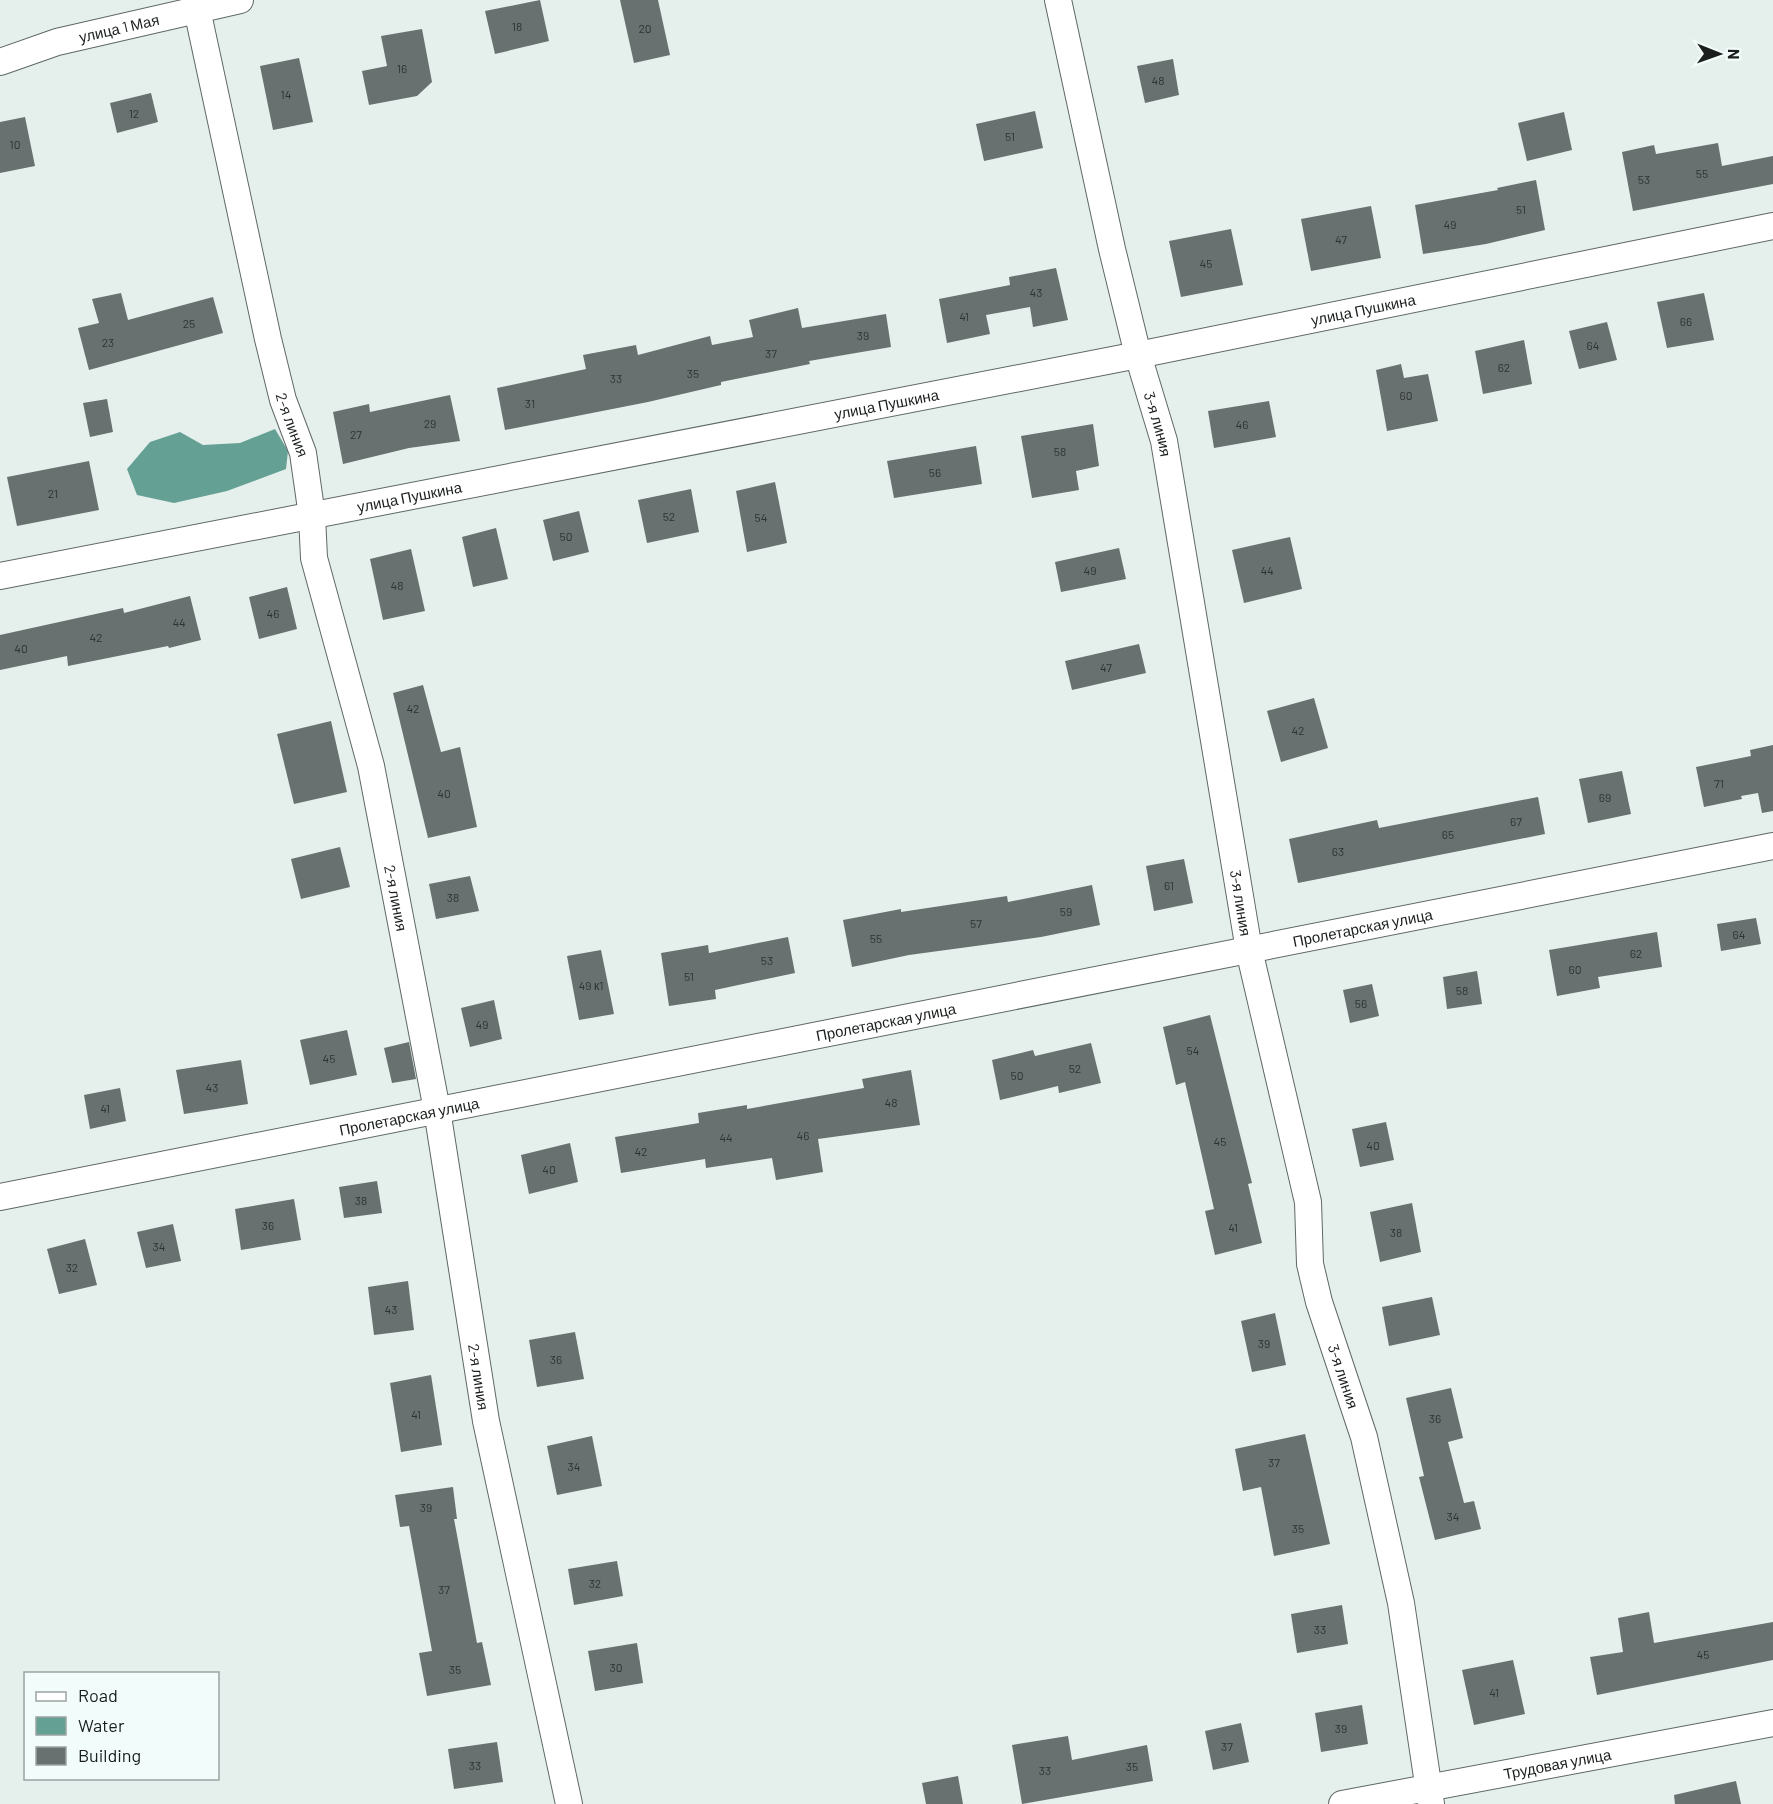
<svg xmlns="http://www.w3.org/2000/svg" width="1773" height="1804" viewBox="0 0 1773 1804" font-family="Barlow,sans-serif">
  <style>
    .water { fill: #65a095 }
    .building { fill: #68716f }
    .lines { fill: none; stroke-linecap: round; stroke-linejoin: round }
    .street-casing { stroke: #5f6866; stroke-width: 28 }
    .street { stroke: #fff; stroke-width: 26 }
    .labels { text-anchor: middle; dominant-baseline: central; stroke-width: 6; stroke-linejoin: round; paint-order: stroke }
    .number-label { font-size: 12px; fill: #2e3332 }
    .street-label { font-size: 15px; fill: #1a1e1d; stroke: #f2fcfa }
  </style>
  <rect width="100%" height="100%" fill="#e5efec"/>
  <polygon class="water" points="275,429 288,451 286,469 227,491 174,503 137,495 127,469 150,442 180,432 203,445 240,443"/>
  <g class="building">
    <polygon points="540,0 549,41 495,54 485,11"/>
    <polygon points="620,0 658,0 670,55 634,63"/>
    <polygon points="422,29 432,82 417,96 369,105 362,71 387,66 381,36"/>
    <polygon points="299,58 313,122 273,130 260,66"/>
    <polygon points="1173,59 1179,95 1145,103 1137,66"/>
    <polygon points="151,93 158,122 117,133 110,103"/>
    <polygon points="1035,111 1043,148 984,161 976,124"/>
    <polygon points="1564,112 1572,150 1527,161 1518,123"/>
    <polygon points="25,117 35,166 0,173 0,122"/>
    <polygon points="1718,143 1722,166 1773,156 1773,184 1633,211 1622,152 1654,145 1656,154"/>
    <polygon points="1536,180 1545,230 1486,244 1423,254 1415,205 1498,190 1497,188"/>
    <polygon points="1371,206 1381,258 1311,271 1301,219"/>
    <polygon points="1231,229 1243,285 1181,297 1169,241"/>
    <polygon points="1056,268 1068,320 1033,327 1030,307 986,315 990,334 947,343 939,299 1010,285 1009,277"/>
    <polygon points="121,293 128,320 213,297 223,333 89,370 78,328 99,323 92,299"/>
    <polygon points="1704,293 1714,340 1667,348 1657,302"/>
    <polygon points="798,308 802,328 886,314 891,347 809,361 810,364 721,382 721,385 648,402 505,430 497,388 586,369 583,355 636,345 638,355 710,336 712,345 753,337 749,320"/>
    <polygon points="1607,322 1617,360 1579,369 1569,331"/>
    <polygon points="1524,340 1532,384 1483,394 1475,351"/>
    <polygon points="1401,364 1404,378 1428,374 1438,421 1387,431 1376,370"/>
    <polygon points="450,395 460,441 409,448 343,464 333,412 369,404 370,412"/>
    <polygon points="107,399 113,432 90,437 83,403"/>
    <polygon points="1269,401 1276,437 1214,448 1208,411"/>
    <polygon points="1093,424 1099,466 1076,471 1079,490 1032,498 1021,436"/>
    <polygon points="976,446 982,484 894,498 887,461"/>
    <polygon points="89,461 99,510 17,526 7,477"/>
    <polygon points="775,482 787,543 747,552 736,491"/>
    <polygon points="691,489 699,532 647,543 638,500"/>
    <polygon points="579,511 589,552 553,561 543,520"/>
    <polygon points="496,528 508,579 473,587 462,537"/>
    <polygon points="1290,537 1302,589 1244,603 1232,550"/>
    <polygon points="1119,548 1126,579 1061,592 1055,562"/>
    <polygon points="411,549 425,611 383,620 370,559"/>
    <polygon points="287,587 297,629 259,639 249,597"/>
    <polygon points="190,596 201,640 169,648 168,646 68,666 67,656 0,670 0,635 123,608 124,613"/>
    <polygon points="1139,644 1146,673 1072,690 1065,661"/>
    <polygon points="423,685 441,752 460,747 477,827 428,838 393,693"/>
    <polygon points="1314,698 1328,748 1281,762 1267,711"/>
    <polygon points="331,721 347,792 294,804 277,734"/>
    <polygon points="1773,745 1773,811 1762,813 1758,793 1741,796 1742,799 1704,807 1696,767 1751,756 1750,750"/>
    <polygon points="1622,771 1631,814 1588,823 1579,779"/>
    <polygon points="1538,797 1545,834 1298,883 1289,839 1377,820 1379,828"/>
    <polygon points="340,847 350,887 301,899 291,859"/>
    <polygon points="1184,859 1193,903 1154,911 1146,866"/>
    <polygon points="470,876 479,911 436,919 429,884"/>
    <polygon points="1092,885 1100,925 1041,937 909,955 852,967 843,920 901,909 901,912 1007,896 1008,902"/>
    <polygon points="1756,918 1761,944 1721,951 1717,924"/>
    <polygon points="1657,932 1662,967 1598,977 1600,988 1557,996 1549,950"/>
    <polygon points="788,937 795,973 715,990 716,999 669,1006 661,953 708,945 709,953"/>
    <polygon points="601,950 614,1014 579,1020 567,956"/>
    <polygon points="1477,971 1482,1004 1447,1009 1443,977"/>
    <polygon points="1372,984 1379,1016 1350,1023 1343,990"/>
    <polygon points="494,1000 502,1039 470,1047 461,1008"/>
    <polygon points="1210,1015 1252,1183 1248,1184 1262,1243 1215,1255 1205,1211 1214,1209 1185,1082 1176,1085 1163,1027"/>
    <polygon points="347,1030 357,1075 310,1085 300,1040"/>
    <polygon points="409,1042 416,1079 392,1083 384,1048"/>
    <polygon points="1091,1043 1101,1083 1059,1093 1058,1086 1000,1100 992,1060 1033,1050 1035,1056"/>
    <polygon points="241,1060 248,1104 184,1114 176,1070"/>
    <polygon points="911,1070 920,1125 818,1139 823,1172 776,1180 772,1158 706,1168 705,1159 621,1173 615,1137 699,1123 698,1113 747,1105 747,1109 864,1088 862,1079"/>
    <polygon points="120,1088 126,1121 90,1129 84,1095"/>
    <polygon points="1386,1122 1394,1160 1360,1167 1352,1129"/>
    <polygon points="570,1143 578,1182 529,1194 521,1155"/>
    <polygon points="377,1181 382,1213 344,1218 339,1187"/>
    <polygon points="294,1199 301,1240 241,1250 235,1209"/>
    <polygon points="1412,1203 1421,1252 1380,1262 1370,1212"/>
    <polygon points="173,1224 181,1261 146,1268 137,1232"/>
    <polygon points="85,1239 97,1285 59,1294 47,1249"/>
    <polygon points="408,1281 414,1330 374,1335 368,1287"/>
    <polygon points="1432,1297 1440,1335 1389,1346 1382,1307"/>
    <polygon points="1275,1313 1286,1365 1252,1372 1241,1321"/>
    <polygon points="575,1332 584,1379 537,1387 529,1340"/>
    <polygon points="431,1375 442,1445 401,1452 390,1383"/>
    <polygon points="1451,1388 1463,1438 1448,1442 1464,1503 1474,1501 1481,1529 1435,1540 1419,1477 1424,1476 1406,1398"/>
    <polygon points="1305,1434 1330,1544 1274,1556 1261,1487 1243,1491 1235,1449"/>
    <polygon points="592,1436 602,1486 557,1495 547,1446"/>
    <polygon points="453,1487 457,1519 454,1519 477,1643 482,1642 491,1685 427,1696 419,1653 432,1651 409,1526 400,1527 395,1495"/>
    <polygon points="617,1561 623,1596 574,1605 568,1569"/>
    <polygon points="1342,1605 1348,1644 1297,1653 1291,1614"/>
    <polygon points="1649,1612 1654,1643 1773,1622 1773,1660 1597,1695 1590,1657 1623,1652 1618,1618"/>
    <polygon points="637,1643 643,1683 595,1691 588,1651"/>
    <polygon points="1513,1660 1525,1714 1474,1725 1462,1670"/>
    <polygon points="1362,1705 1368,1744 1321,1752 1315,1713"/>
    <polygon points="1241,1723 1249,1762 1213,1770 1205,1731"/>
    <polygon points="1068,1736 1072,1760 1147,1745 1153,1781 1022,1804 1012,1745"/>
    <polygon points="497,1742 503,1782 454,1789 448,1749"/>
    <polygon points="958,1776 963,1804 926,1804 922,1783"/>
    <polygon points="1736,1781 1741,1804 1675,1804 1674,1795"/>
  </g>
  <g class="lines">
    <g class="street-casing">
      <g id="street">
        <path id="s1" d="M 195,0 L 268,339 L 283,400 L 303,453 L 312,516 L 314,558 L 371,766 L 437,1110 L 486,1421 L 569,1804"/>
        <path id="s2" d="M 1058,0 L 1112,249 L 1138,355 L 1164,441 L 1249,950 L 1308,1202 L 1310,1264 L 1319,1302 L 1364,1437 L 1401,1603 L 1431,1804"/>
        <path id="s3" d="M 0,62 L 57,42 L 240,0"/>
        <path id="s4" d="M 0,576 L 1138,355 L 1773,226"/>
        <path id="s5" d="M 0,1197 L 1773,846"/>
        <path id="s6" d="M 1342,1804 L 1773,1723"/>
      </g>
    </g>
    <use href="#street" class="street"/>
  </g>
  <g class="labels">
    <g class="number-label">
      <text x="517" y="26">18</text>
      <text x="645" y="28">20</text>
      <text x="402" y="68">16</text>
      <text x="1158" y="80">48</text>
      <text x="286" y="94">14</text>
      <text x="134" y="113">12</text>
      <text x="1010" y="136">51</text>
      <text x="15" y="144">10</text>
      <text x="1702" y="173">55</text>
      <text x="1644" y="179">53</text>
      <text x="1521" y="209">51</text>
      <text x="1450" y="224">49</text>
      <text x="1341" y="239">47</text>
      <text x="1206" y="263">45</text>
      <text x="1036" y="292">43</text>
      <text x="964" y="316">41</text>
      <text x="1686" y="321">66</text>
      <text x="189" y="323">25</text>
      <text x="863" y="335">39</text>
      <text x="108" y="342">23</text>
      <text x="1593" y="345">64</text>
      <text x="771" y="353">37</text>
      <text x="1504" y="367">62</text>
      <text x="693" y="373">35</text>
      <text x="616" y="378">33</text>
      <text x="1406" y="395">60</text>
      <text x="530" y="403">31</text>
      <text x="430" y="423">29</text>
      <text x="1242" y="424">46</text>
      <text x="356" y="434">27</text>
      <text x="1060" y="451">58</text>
      <text x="935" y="472">56</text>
      <text x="53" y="493">21</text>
      <text x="669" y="516">52</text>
      <text x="761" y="517">54</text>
      <text x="566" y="536">50</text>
      <text x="1090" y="570">49</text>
      <text x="1267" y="570">44</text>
      <text x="397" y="585">48</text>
      <text x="273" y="613">46</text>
      <text x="179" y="622">44</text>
      <text x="96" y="637">42</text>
      <text x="21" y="648">40</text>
      <text x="1106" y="667">47</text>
      <text x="413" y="708">42</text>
      <text x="1298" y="730">42</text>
      <text x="1719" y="783">71</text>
      <text x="444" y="793">40</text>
      <text x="1605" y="797">69</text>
      <text x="1516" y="821">67</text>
      <text x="1448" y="834">65</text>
      <text x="1338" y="851">63</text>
      <text x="1169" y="885">61</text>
      <text x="453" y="897">38</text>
      <text x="1066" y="911">59</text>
      <text x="976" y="923">57</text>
      <text x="1739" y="934">64</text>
      <text x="876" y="938">55</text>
      <text x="1636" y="953">62</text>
      <text x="767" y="960">53</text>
      <text x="1575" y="969">60</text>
      <text x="689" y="976">51</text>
      <text x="591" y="985">49 к1</text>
      <text x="1462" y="990">58</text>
      <text x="1361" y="1003">56</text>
      <text x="482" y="1024">49</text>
      <text x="1193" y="1050">54</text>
      <text x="329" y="1058">45</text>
      <text x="1075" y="1068">52</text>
      <text x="1017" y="1075">50</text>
      <text x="212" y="1087">43</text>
      <text x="891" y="1102">48</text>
      <text x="105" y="1108">41</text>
      <text x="803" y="1135">46</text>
      <text x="726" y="1137">44</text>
      <text x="1220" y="1141">45</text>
      <text x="1373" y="1145">40</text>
      <text x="641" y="1151">42</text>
      <text x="549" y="1169">40</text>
      <text x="361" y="1200">38</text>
      <text x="268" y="1225">36</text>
      <text x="1233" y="1227">41</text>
      <text x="1396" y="1232">38</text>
      <text x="159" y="1246">34</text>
      <text x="72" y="1267">32</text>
      <text x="391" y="1309">43</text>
      <text x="1264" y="1343">39</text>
      <text x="556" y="1359">36</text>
      <text x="416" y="1414">41</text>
      <text x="1435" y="1418">36</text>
      <text x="1274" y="1462">37</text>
      <text x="574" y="1466">34</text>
      <text x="426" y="1507">39</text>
      <text x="1453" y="1516">34</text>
      <text x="1298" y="1528">35</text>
      <text x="595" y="1583">32</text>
      <text x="444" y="1589">37</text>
      <text x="1320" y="1629">33</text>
      <text x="1703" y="1654">45</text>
      <text x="616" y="1667">30</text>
      <text x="455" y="1669">35</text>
      <text x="1494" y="1692">41</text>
      <text x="1341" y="1728">39</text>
      <text x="1227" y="1746">37</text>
      <text x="475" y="1765">33</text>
      <text x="1132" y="1766">35</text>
      <text x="1045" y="1770">33</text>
    </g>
    <g class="street-label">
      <text stroke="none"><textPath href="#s3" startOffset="124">улица 1 Мая</textPath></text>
      <text stroke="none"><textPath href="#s4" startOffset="1389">улица Пушкина</textPath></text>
      <text stroke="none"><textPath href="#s4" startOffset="903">улица Пушкина</textPath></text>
      <text stroke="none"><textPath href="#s1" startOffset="436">2-я линия</textPath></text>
      <text stroke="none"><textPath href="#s2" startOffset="436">3-я линия</textPath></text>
      <text stroke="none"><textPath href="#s4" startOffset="417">улица Пушкина</textPath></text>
      <text stroke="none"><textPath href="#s1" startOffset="922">2-я линия</textPath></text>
      <text stroke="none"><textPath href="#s2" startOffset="922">3-я линия</textPath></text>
      <text stroke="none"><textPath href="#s5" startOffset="1389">Пролетарская улица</textPath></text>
      <text stroke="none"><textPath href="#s5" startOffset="903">Пролетарская улица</textPath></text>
      <text stroke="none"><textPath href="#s5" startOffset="417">Пролетарская улица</textPath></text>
      <text stroke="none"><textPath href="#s1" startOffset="1408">2-я линия</textPath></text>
      <text stroke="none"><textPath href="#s2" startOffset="1408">3-я линия</textPath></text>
      <text stroke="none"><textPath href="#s6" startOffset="219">Трудовая улица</textPath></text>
    </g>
  </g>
  <rect x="24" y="1672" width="195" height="108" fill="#f2fcfa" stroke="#9ca3a2" stroke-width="1.5"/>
  <rect x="36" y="1692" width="30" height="9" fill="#ffffff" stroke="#9ca3a2" stroke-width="1.5"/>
  <text x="78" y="1702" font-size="18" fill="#1a1e1d">Road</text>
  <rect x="36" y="1717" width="30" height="18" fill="#65a095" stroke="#9ca3a2" stroke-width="1.5"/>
  <text x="78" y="1732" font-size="18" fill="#1a1e1d">Water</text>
  <rect x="36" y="1747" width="30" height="18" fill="#68716f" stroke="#9ca3a2" stroke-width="1.5"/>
  <text x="78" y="1762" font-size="18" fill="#1a1e1d">Building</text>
  <g transform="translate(1719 54) rotate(91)" stroke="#f2fcfa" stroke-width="4.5" paint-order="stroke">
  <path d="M0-4.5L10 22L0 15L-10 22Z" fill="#1a1e1d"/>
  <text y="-9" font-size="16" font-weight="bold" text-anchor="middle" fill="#1a1e1d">N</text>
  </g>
</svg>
